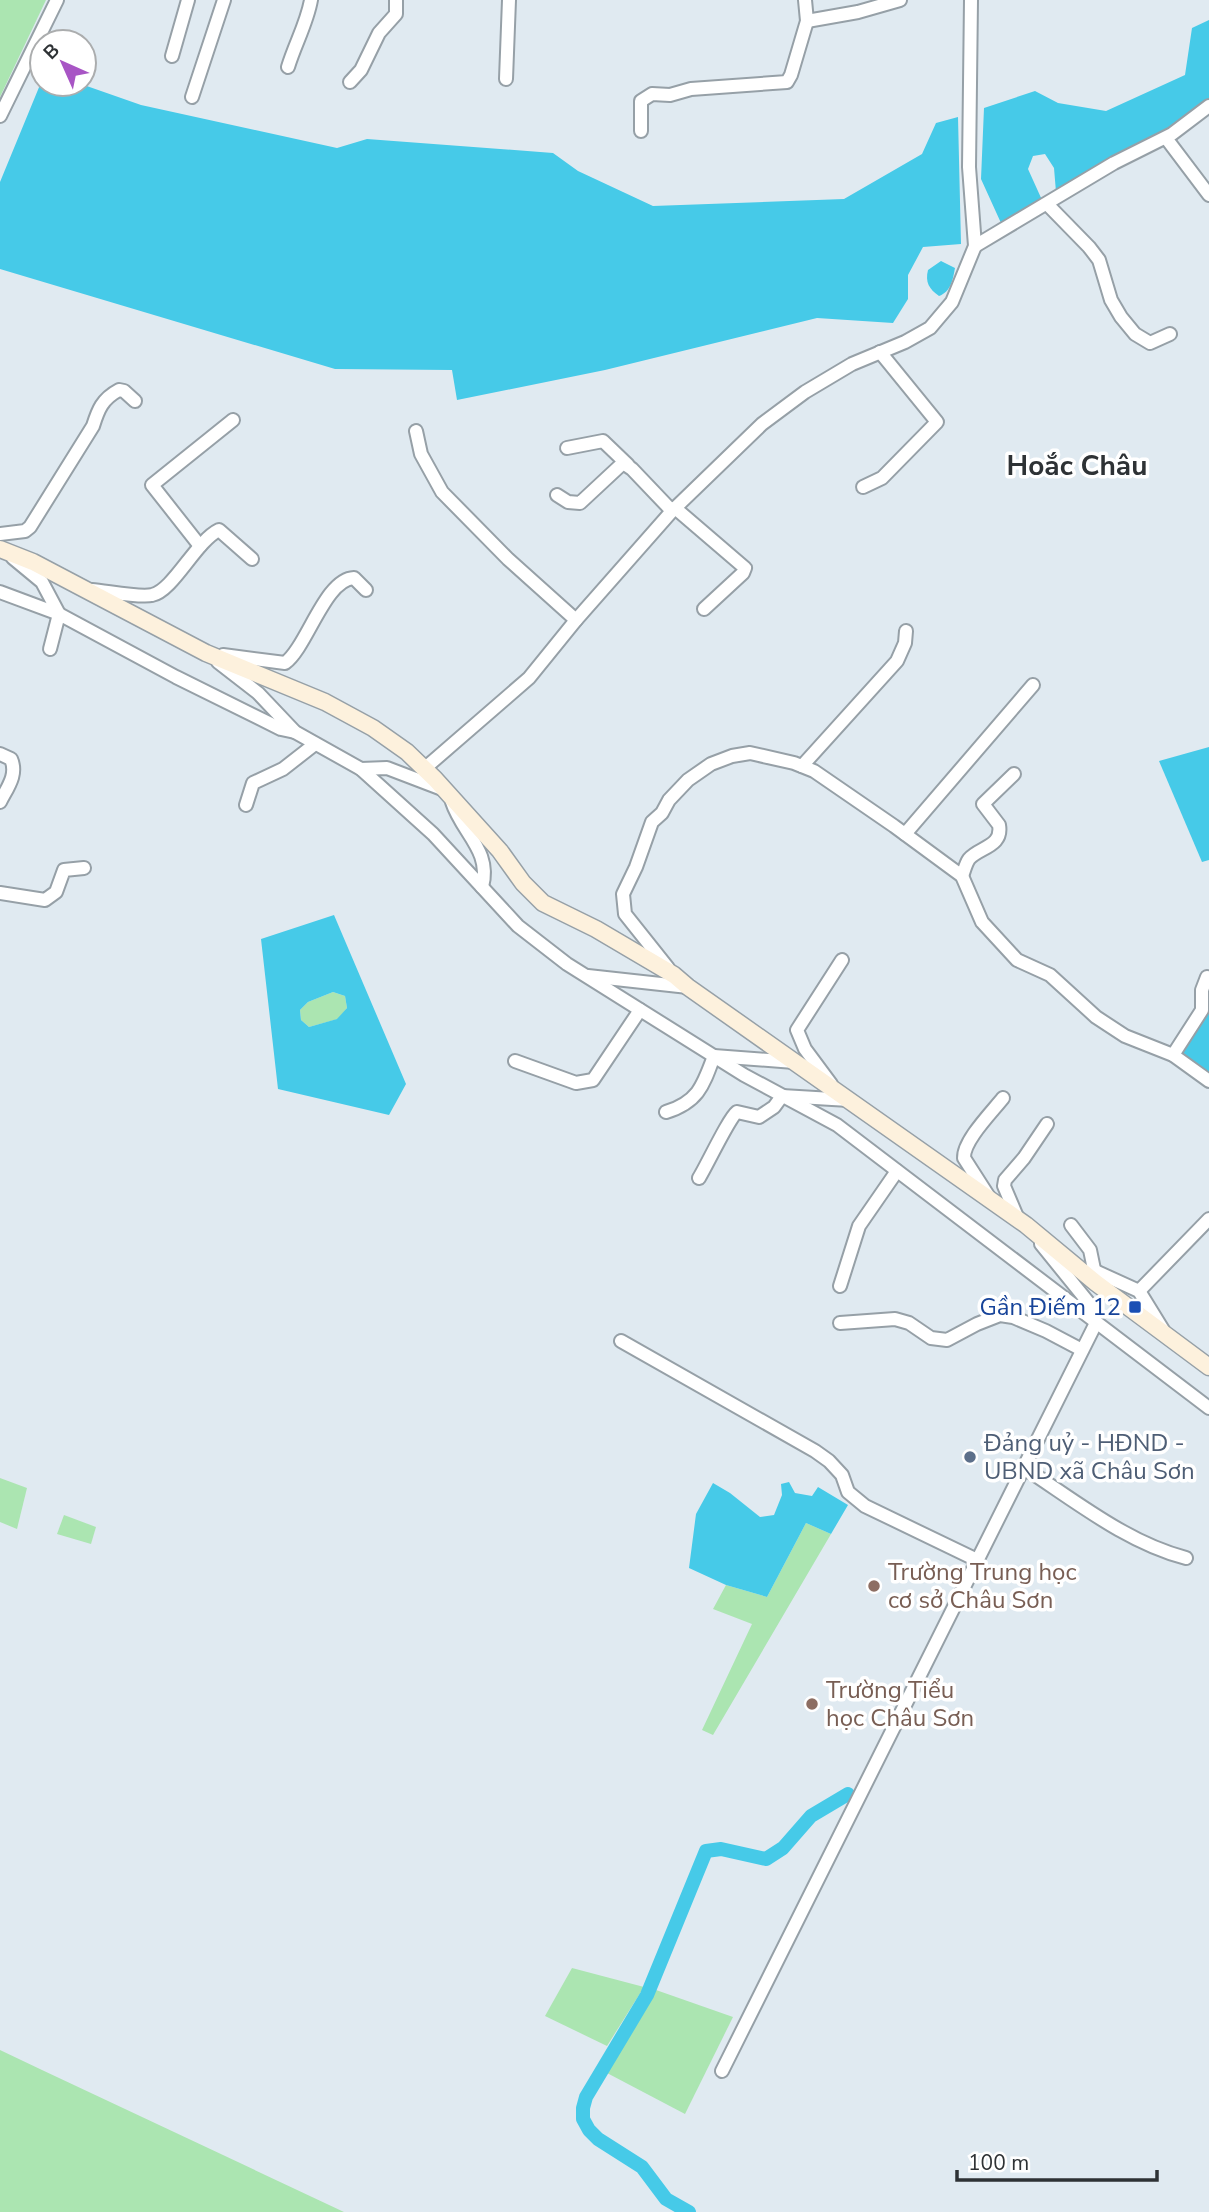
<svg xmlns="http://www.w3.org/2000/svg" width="1209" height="2212" viewBox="0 0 1209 2212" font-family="'Nunito Sans',sans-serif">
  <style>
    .green { fill: #abe5b1 }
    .water { fill: #46cae8; fill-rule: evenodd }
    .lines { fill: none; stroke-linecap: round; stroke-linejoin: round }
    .canal { stroke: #46cae8; stroke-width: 14 }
    .street-casing { stroke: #96a0a7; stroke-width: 16 }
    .secondary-casing { stroke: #96a0a7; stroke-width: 19 }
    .street { stroke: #fff; stroke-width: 12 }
    .secondary { stroke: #fdf1dd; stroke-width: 16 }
    .transit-dot { fill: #1a4fb4; stroke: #fff; stroke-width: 2.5 }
    .service-dot { fill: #5c6f8a; stroke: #fff; stroke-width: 2.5 }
    .education-dot { fill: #8d6e63; stroke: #fff; stroke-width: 2.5 }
    .labels { text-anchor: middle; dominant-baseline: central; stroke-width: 7; stroke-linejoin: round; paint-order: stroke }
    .transit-label { font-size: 24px; fill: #164399; stroke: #fff; text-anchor: end }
    .service-label { font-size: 24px; fill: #4e5e75; stroke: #fff; text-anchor: start }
    .education-label { font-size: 24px; fill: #785e54; stroke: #fff; text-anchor: start }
    .quarter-label { font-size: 28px; font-weight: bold; fill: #2e3235; stroke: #fff }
  </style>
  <rect width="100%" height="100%" fill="#e0eaf1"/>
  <g class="green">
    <polygon points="0,0 46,0 0,97"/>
    <polygon points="333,992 345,996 347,1008 338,1019 309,1027 301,1020 300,1010 308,1002"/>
    <polygon points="0,1478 27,1488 17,1529 0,1522"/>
    <polygon points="64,1515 96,1527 91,1544 57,1534"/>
    <polygon points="806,1523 831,1534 713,1735 702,1730 752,1624 713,1609 726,1585 767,1597"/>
    <polygon points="572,1968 644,1987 607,2046 545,2016"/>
    <polygon points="656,1990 733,2017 685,2114 607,2073"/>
    <polygon points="0,2050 42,2070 344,2212 0,2212"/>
  </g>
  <g class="water">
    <polygon points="1209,20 1209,99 1167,131 1056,192 1054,168 1045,154 1033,156 1028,169 1042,200 1001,223 981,179 984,108 1035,91 1058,103 1106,111 1185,75 1192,28"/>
    <polygon points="42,80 42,84 81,84 141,105 337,148 367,139 553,153 578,171 653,206 844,199 922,154 936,123 958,117 961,244 923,247 908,275 908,299 893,323 817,318 605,370 457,400 452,370 335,369 0,269 0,182"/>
    <path d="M 941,261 L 955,268 C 953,279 951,292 939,296 C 929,289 925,282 928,270 Z"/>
    <polygon points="1209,747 1209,860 1202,862 1159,761"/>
    <path d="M 334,915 L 406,1084 L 389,1115 L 278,1089 L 261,939 ZM 333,992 L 345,996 L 347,1008 L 337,1019 L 309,1027 L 301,1020 L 300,1010 L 308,1002 Z"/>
    <polygon points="1209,1012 1209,1082 1178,1060 1178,1049"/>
    <polygon points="789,1482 795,1493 812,1496 818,1487 848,1505 831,1534 806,1523 767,1597 726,1585 689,1568 696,1514 713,1483 730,1493 760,1517 774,1515 782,1495 781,1484"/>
  </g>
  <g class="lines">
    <polyline class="canal" points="689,2212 666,2199 642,2167 598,2139 589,2130 583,2119 583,2108 586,2097 647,1995 706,1851 721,1849 766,1859 783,1848 811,1816 848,1794"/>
    <g class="street-casing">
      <g id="street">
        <polyline points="807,21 858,12 900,0"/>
        <polyline points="172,56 188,0"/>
        <path d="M 288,67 C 295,44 307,23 311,0"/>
        <polyline points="506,79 509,0"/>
        <polyline points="350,82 361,70 379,33 396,14 396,0"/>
        <polyline points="192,97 224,0"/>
        <polyline points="0,116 57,0"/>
        <polyline points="641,131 641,101 652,94 670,95 691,89 787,82 791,75 807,21 805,0"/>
        <polyline points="1166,138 1209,195"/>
        <polyline points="1047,204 1089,247 1099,260 1111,300 1121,317 1135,334 1150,343 1170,334"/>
        <polyline points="975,246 1114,163 1172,134 1209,106"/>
        <polyline points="416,431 421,454 442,492 508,559 576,620"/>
        <polyline points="567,448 603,441 628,465"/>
        <polyline points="863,487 882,478 937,422 880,352"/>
        <polyline points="557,495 568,502 580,503 623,463 632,469 672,511"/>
        <polyline points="675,508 745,568 743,573 704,609"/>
        <path d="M 0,534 L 25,531 L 30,527 L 93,426 C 98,410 102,399 119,390 L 124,391 L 135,401"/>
        <polyline points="200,546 152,485 233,420"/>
        <polyline points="13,558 42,582 59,614 50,649"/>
        <path d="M 92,590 C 106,591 140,598 152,595 C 173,591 196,541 219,530 L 252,559"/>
        <polyline points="0,592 59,614 176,677 281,729 295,732"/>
        <path d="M 223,655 L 285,663 C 307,647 325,579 354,578 L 366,590"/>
        <polyline points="218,662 258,693 295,732 361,769 433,834 518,926 567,964 744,1075 837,1125 1209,1408"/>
        <path d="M 0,754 L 11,759 C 18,775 7,788 0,802"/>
        <polyline points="802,766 897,661 905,643 906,631"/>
        <polyline points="361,769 387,768 442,789"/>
        <polyline points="424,769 529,678 576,620 672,511 762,424 805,392 852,364 905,342 930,328 952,302 975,246 969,167 971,0"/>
        <path d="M 452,802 C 462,833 492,851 482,887"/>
        <polyline points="246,805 253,783 283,769 315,744"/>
        <polyline points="905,834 1033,685"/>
        <path d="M 962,876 C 964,871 966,863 969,859 C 979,847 1003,847 999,825 L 983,804 L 1014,774"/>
        <polyline points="0,893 45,900 56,892 64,870 84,868"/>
        <polyline points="668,968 625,914 623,894 636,867 652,822 662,813 669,800 688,780 711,764 732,756 750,753 794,763 814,771 894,826 962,876 982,922 1017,960 1050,975 1096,1017 1125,1036 1173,1055 1209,1081"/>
        <polyline points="588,976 688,987"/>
        <polyline points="1173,1055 1202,1010 1202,990 1207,977"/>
        <polyline points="515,1061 576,1083 593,1080 640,1010"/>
        <polyline points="831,1084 805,1049 797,1030 842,960"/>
        <path d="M 666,1112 C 698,1102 703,1086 714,1056 L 794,1062"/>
        <path d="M 699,1178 C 707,1165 729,1118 737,1112 L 759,1117 L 774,1107 L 782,1096 L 849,1100"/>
        <path d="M 989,1197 L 964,1158 C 963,1141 992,1112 1003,1098"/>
        <polyline points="1018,1219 1004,1186 1005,1180 1024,1158 1047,1124"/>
        <polyline points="1071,1225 1090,1250 1096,1279"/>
        <polyline points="1095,1271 1139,1291 1163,1330"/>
        <polyline points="840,1286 859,1226 897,1171"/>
        <polyline points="1139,1291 1209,1219"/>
        <polyline points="840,1323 895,1319 909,1323 931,1338 947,1340 977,1324 1000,1315 1013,1317 1046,1331 1082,1350"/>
        <polyline points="621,1341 815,1451 829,1461 842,1475 848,1492 865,1506 977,1560"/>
        <path d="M 1023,1467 C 1074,1500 1127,1543 1186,1558"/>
        <polyline points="722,2071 1096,1323 1088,1302 1041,1244"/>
      </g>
    </g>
    <g class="secondary-casing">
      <polyline id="secondary" points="0,549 33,562 206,653 325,702 373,728 407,752 435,779 500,851 523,883 543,903 596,929 674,975 688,987 1026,1225 1096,1283 1209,1367"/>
    </g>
    <use href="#street" class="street"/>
    <use href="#secondary" class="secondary"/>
  </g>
  <rect class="transit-dot" x="1128" y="1300" width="14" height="14" rx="3.5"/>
  <circle class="service-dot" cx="970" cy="1457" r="7"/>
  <g class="education-dot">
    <circle cx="874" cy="1586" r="7"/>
    <circle cx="812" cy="1704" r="7"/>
  </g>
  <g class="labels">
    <g class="transit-label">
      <text x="1121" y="1307">Gần Điếm 12</text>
    </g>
    <g class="service-label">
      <text x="984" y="1443">Đảng uỷ - HĐND -<tspan x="984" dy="28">UBND xã Châu Sơn</tspan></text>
    </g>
    <g class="education-label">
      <text x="888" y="1572">Trường Trung học<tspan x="888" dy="28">cơ sở Châu Sơn</tspan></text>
      <text x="826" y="1690">Trường Tiểu<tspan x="826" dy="28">học Châu Sơn</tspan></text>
    </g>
    <g class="quarter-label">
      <text x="1077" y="466">Hoắc Châu</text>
    </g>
  </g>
  <g transform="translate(63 63) rotate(315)"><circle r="33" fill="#ffffff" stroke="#abadae" stroke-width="2"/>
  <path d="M0-5L12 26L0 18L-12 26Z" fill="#a855c5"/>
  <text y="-10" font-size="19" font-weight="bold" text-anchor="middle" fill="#2e3235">B</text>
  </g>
  <path d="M957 2170v10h200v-10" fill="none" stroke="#2e3235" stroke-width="3.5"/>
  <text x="968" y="2170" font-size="21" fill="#2e3235" stroke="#ffffff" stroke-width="5" paint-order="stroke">100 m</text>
</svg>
